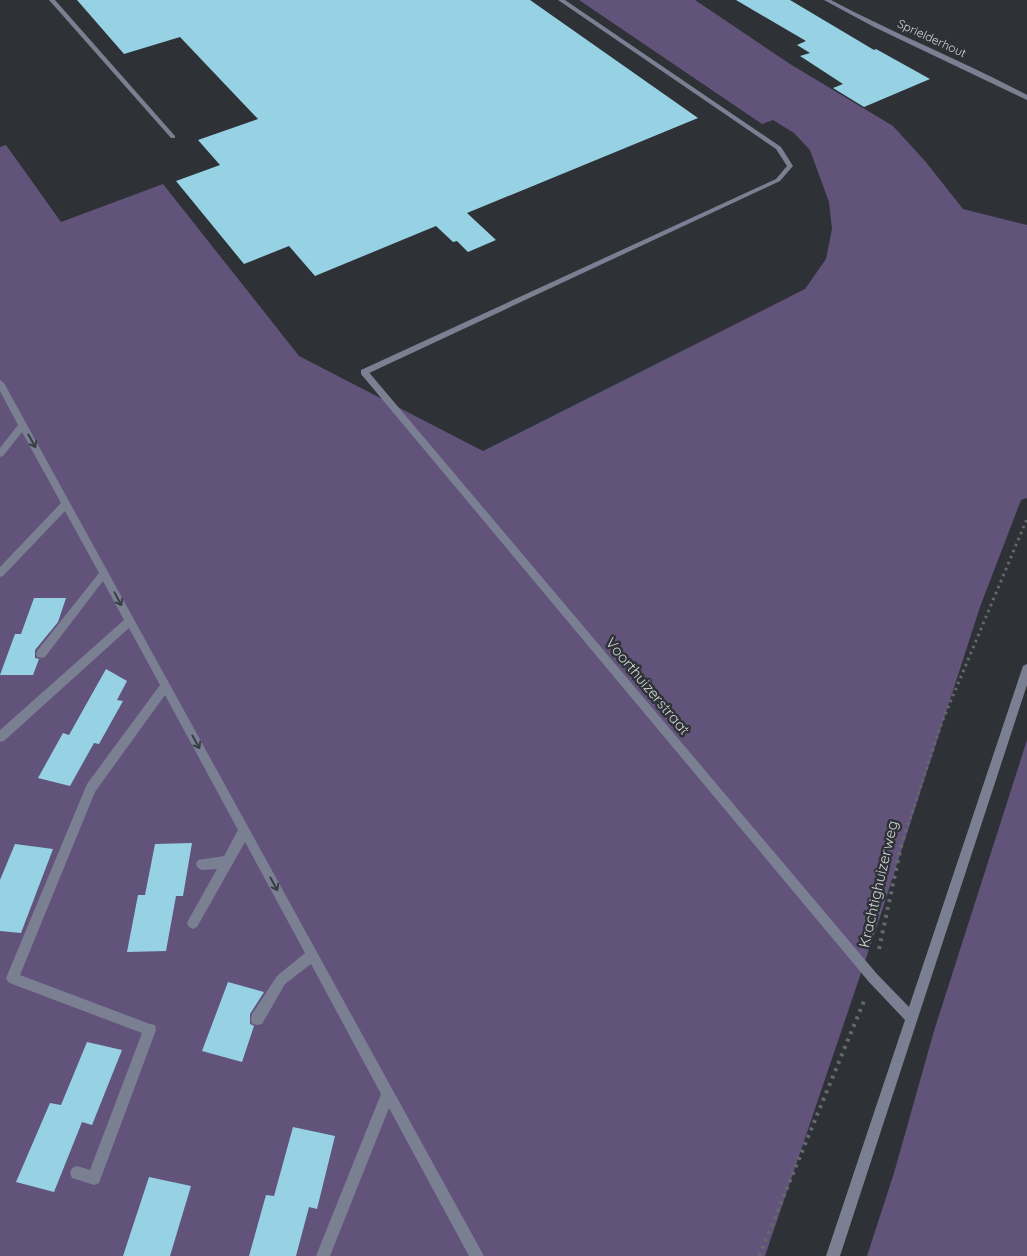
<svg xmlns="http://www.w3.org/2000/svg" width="1027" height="1256" viewBox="0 0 1027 1256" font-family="Quicksand,sans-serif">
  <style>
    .forest { fill: #62537b }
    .building { fill: #97d2e4 }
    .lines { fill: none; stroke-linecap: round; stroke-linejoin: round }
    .path-far1 { stroke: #65686c; stroke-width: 3; stroke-dasharray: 2.5 4; stroke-linecap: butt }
    .path { stroke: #65686c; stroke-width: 4; stroke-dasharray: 3 5; stroke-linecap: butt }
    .lane { fill: #7a7f92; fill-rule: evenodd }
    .street { fill: #7a7f92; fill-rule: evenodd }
    .oneway { stroke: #393e44 }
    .labels { text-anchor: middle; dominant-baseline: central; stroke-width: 5; stroke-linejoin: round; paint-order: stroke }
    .far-street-label { font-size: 12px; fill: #cfd2d5; stroke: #2e3236 }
    .street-label { font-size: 15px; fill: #cfd2d5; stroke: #2e3236 }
  </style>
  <rect width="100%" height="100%" fill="#2e3236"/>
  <g class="forest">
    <polygon points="579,0 695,0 790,64 893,126 925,161 963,209 1027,225 1027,498 1021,500 980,607 878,923 765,1256 0,1256 0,147 6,145 61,222 163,184 299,356 483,451 805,289 826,259 832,229 829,202 810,150 794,133 773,120 762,124"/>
    <polygon points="1027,740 1027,1256 867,1256 894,1173 934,1031"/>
  </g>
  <g class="building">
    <polygon points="77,0 530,0 698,118 467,213 496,240 468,252 457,241 453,242 436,226 315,276 289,246 244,264 176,181 220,165 198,140 258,119 180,37 124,54"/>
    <polygon points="736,0 790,0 874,50 876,49 930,79 864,107 833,88 843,84 800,56 810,53 797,45 806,41"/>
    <polygon points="34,598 66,598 58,622 35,650 35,658 39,659 33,675 0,675 15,634 21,634"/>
    <polygon points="106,669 127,681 117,700 123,701 99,744 94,743 70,786 38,778 63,733 69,735"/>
    <polygon points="192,843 183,896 176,896 166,951 127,952 138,895 145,895 155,844"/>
    <polygon points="15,844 53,849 21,933 0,931 0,880"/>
    <polygon points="228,982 264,992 250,1014 250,1024 254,1026 242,1062 202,1051"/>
    <polygon points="87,1042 122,1050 92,1125 82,1122 54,1192 16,1182 50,1103 61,1105"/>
    <polygon points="293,1127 335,1136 317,1209 309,1207 296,1256 249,1256 266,1195 274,1196"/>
    <polygon points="149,1177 191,1186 170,1256 123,1256"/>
  </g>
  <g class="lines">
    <polyline class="path-far1" points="908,825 942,722 1027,519"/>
    <g class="path">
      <polyline points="879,949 902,842 908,824"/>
      <polyline points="759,1256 864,1001"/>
    </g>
    <g class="lane">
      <polygon points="49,0 55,0 175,136 175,138 171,138"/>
      <polygon points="558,0 565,0 781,147 793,166 780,181 367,374 361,374 361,370 776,179 787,166 776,149"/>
      <polygon points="0,380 4,383 484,1256 469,1256 389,1108 330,1256 316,1256 381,1094 311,964 285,984 262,1024 257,1025 252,1024 251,1019 252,1014 277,976 305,953 245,842 197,927 193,929 189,927 187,923 189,919 217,869 202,870 198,868 196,864 198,860 224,856 238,830 165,695 95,792 20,975 150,1024 155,1025 156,1030 99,1183 94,1185 72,1178 70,1173 72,1168 77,1166 90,1170 142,1033 12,984 8,982 6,978 87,784 160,685 129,628 4,741 0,742 0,730 124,620 103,581 45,657 41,658 37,657 36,654 37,651 99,573 65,511 3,576 0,577 0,567 61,503 22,432 3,456 0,457 0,448 18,425 0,391"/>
    </g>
    <g class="street">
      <path d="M 824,0 L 831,0 C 895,34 963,61 1027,95 L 1027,100 L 874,27 Z"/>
      <polygon points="364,369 367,370 877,974 909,1007 1022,669 1023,666 1027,664 1027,685 840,1256 826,1256 905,1020 869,982 361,374 361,370"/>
    </g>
  </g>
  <defs><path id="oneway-shaft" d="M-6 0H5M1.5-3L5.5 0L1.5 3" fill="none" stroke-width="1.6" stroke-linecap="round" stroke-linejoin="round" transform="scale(1.25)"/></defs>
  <g class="oneway">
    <use href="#oneway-shaft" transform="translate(32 441) rotate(61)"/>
    <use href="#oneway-shaft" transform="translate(118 599) rotate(62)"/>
    <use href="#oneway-shaft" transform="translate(196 742) rotate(61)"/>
    <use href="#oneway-shaft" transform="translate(274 884) rotate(61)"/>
  </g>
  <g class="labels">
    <g class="far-street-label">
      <text transform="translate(932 38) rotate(25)">Sprielderhout</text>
    </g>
    <g class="street-label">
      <text transform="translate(648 686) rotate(50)">Voorthuizerstraat</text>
      <text transform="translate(878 884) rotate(-77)">Krachtighuizerweg</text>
    </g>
  </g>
</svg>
